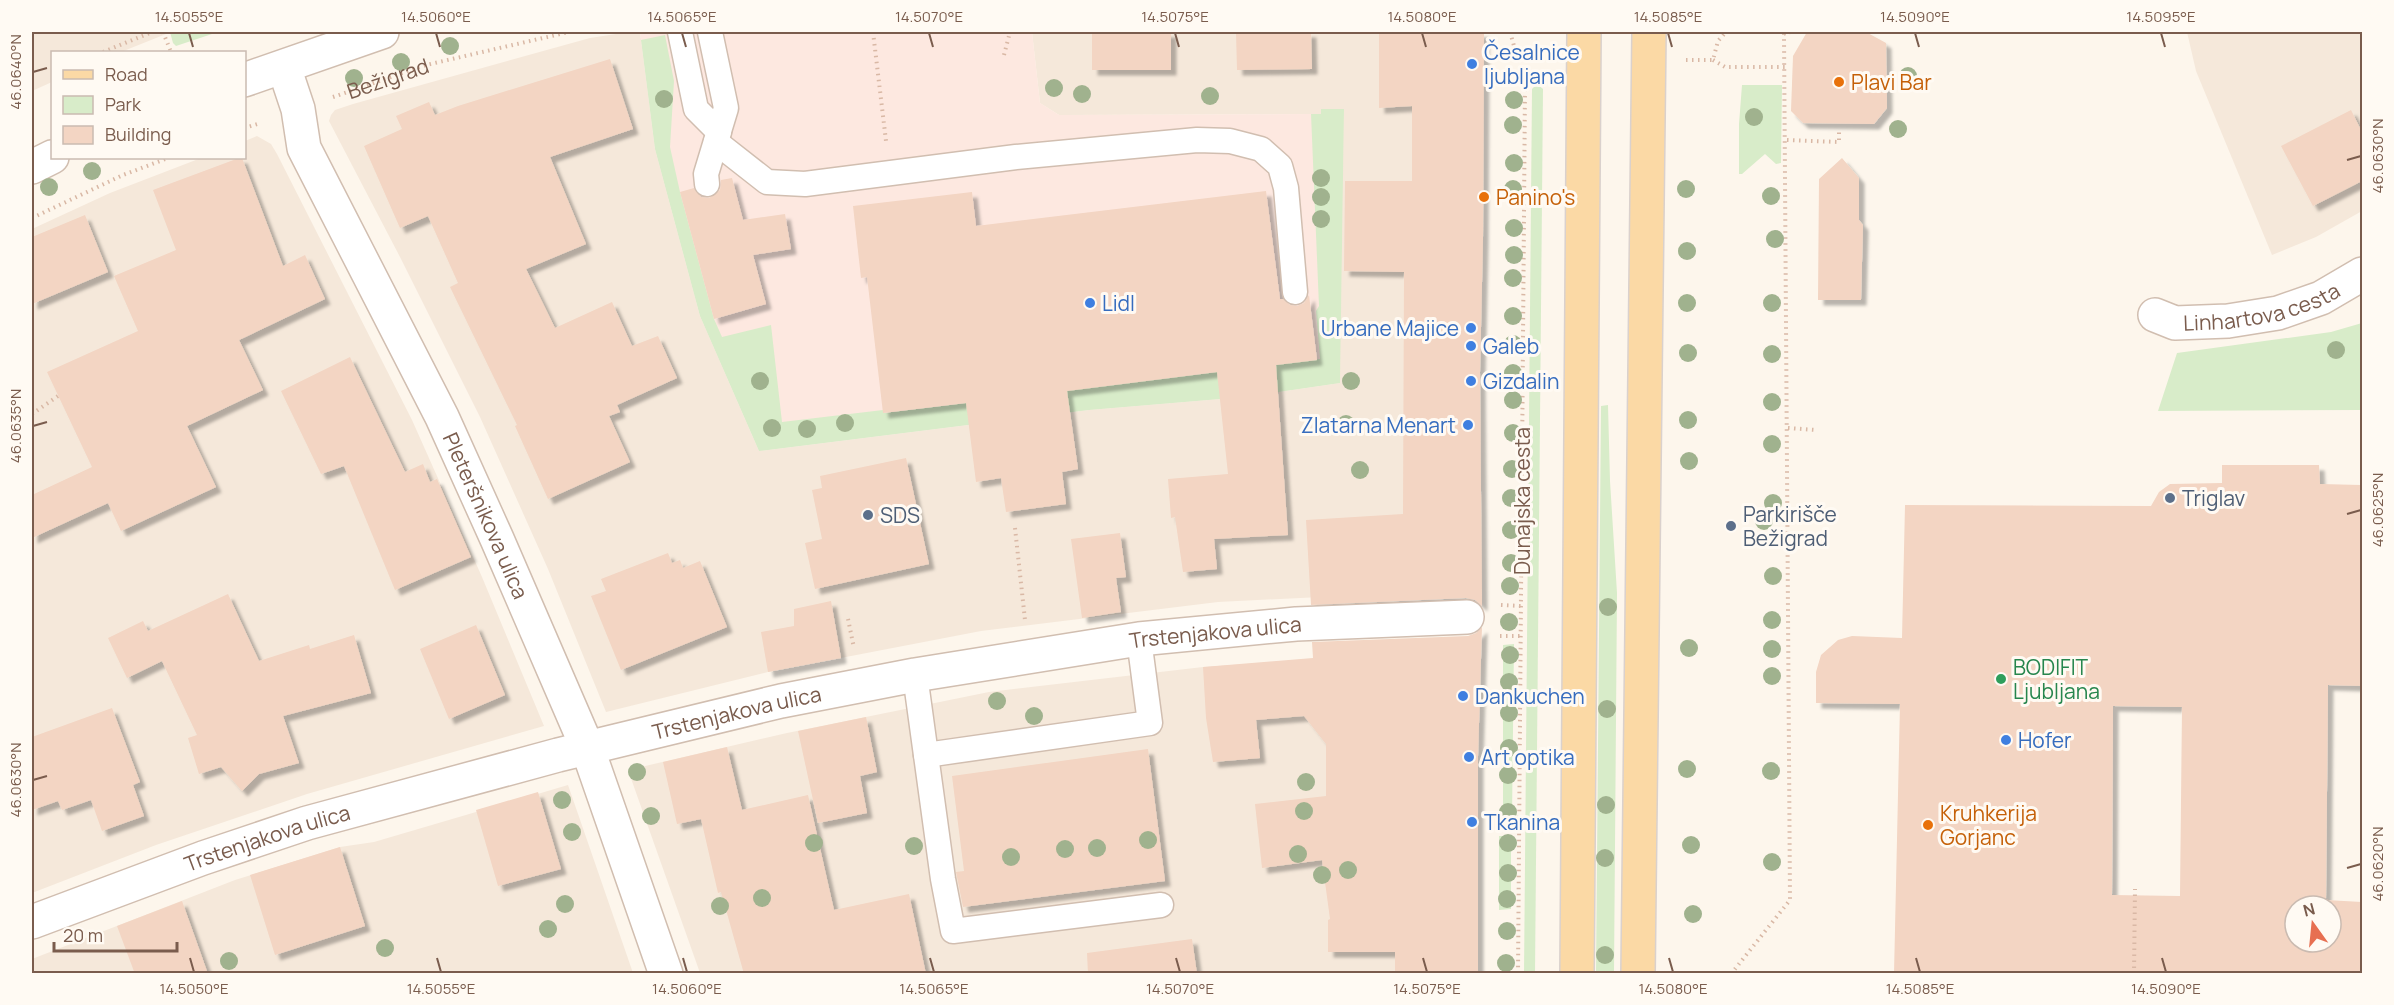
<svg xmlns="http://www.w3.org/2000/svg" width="2394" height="1005" viewBox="0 0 2394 1005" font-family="Manrope,sans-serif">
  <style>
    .residential { fill: #f5e8da }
    .commercial { fill: #fde8e0 }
    .green { fill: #d8ecc9 }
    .building { fill: #f3d5c3; fill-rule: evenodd; filter: url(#shadow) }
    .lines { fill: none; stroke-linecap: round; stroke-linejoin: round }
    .service-casing { stroke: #d1beb0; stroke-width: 27 }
    .minor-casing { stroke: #d1beb0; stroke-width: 36 }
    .tertiary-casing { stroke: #d1beb0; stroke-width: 36 }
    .primary-casing { stroke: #dad1cd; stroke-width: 36 }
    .path { stroke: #d9b8a5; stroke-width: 4; stroke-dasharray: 1.5 4.5; stroke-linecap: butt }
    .service { stroke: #fff; stroke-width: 24 }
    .minor { stroke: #fff; stroke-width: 33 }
    .tertiary { stroke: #fff; stroke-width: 33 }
    .primary { stroke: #fbd9a5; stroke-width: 33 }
    .tree { fill: #a0b28e }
    .ticks { fill: none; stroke: #7a5c4d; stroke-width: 2 }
    .shop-dot { fill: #3f7fe0; stroke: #fffaf3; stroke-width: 2 }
    .food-dot { fill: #e8710a; stroke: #fffaf3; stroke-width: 2 }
    .service-dot { fill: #5c6f8a; stroke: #fffaf3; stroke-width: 2 }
    .leisure-dot { fill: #2e9e5b; stroke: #fffaf3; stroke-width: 2 }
    .labels { text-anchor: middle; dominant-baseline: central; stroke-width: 6; stroke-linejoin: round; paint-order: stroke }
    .shop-label { font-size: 21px; fill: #366cbe; stroke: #fffaf3; text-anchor: start }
    .street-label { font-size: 21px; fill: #7a5c4d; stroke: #fffaf3 }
    .food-label { font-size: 21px; fill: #c56008; stroke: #fffaf3; text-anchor: start }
    .service-label { font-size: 21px; fill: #4e5e75; stroke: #fffaf3; text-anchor: start }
    .leisure-label { font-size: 21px; fill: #27864d; stroke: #fffaf3; text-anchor: start }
    .neatline { fill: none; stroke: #7a5c4d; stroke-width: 2 }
    .ticks-label { font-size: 15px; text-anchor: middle; fill: #7a5c4d }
  </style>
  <defs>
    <filter id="shadow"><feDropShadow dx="5.5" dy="5.5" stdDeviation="1.5" flood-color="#0004"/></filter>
  </defs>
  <rect width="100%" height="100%" fill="#fdf6ec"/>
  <g class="residential">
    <polygon points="32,32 171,32 121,52 52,52 52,82 32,91"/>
    <polygon points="629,32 640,32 655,149 700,316 759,451 1089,410 1244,397 1340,383 1321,109 1321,114 1311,114 1059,115 1040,103 1032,32 1484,32 1483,238 1480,373 1482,589 1218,602 981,631 768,672 606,712 548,569 480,417 400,257 329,121 331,115 335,110 353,104 590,38"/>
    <polygon points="2187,32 2362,32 2362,211 2316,237 2272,255 2196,71"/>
    <polygon points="257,136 271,144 277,154 412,420 482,577 544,726 307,794 156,845 32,893 32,229 110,193 201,158 244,158 245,141"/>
    <polygon points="1481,648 1478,756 1478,973 700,973 628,770 787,733 989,692 1203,667"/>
    <polygon points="568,785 633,973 32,974 32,959 235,880 340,847 374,842"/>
  </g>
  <polygon class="commercial" points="640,32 1032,32 1040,103 1059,115 1311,114 1321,114 1321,109 1344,109 1340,383 1244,397 1089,410 759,451 700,316 655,149"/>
  <g class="green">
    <polygon points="170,32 218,32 176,46 173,43"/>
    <polygon points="665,35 674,81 670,147 680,192 714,319 722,337 771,325 782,422 883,410 884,413 1320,359 1316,311 1319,306 1311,114 1321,114 1321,109 1344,109 1340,383 1244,397 1089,410 759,451 700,316 655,149 641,40"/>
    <polygon points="1537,84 1543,89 1535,973 1524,974 1532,89"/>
    <polygon points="1742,85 1782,85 1781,163 1776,164 1765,154 1742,174 1739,174 1739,124"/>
    <polygon points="2362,323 2362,410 2158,411 2177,353 2331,332"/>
    <polygon points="1608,405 1610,481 1617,593 1614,973 1596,974 1601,406"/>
    <polygon points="1514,644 1512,818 1503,818 1503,645"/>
    <polygon points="1499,836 1511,836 1511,909 1499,910"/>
  </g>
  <g class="building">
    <rect x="1092" y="32" width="79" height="38"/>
    <polygon points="1236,32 1311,32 1312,69 1237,70"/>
    <polygon points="1379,32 1484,32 1483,238 1480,373 1482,606 1475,600 1466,598 1311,605 1306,520 1403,514 1404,272 1344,271 1345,181 1412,181 1412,106 1379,108"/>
    <polygon points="1807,32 1866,32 1886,43 1887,108 1874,124 1803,123 1791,111 1793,56"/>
    <polygon points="610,59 633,129 550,157 586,244 526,269 555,328 612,302 632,346 658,336 677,378 617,405 620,412 609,416 630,462 548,499 515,426 517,425 450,287 458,283 428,216 400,228 364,146 402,129 396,116 429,102 435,115 458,106"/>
    <polygon points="2351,110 2362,132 2362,181 2313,206 2281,146"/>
    <polygon points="239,158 242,158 283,266 305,255 325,299 239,340 263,390 187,426 216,487 121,531 108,503 32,538 32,495 92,467 47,372 138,331 114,276 176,250 153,190"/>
    <polygon points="1842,158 1859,178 1859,220 1863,225 1861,300 1818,300 1819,179"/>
    <polygon points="732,178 743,220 785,214 791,249 753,255 766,304 714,319 680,192 694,188 701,197 709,198 720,190 721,180"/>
    <polygon points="1266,191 1280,299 1283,299 1290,305 1297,306 1304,303 1309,295 1317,360 1276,365 1288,535 1214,539 1217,569 1183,572 1175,517 1171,518 1168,479 1228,474 1217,372 1067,391 1078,469 1062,472 1066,504 1006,512 1001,478 976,482 966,403 883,413 867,277 861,278 853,206 972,192 976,226"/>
    <polygon points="85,215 108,272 32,304 32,237"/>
    <polygon points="350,357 405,472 423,464 430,482 437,479 471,557 395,590 344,466 321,474 281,391"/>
    <polygon points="906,458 929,564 815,589 805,543 822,539 812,490 822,488 820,476"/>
    <path d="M 2222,465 L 2319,465 L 2320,484 L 2362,485 L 2362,686 L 2328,685 L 2326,900 L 2362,902 L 2362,974 L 1894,974 L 1900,704 L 1816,703 L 1816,672 L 1821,655 L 1838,640 L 1852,636 L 1902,638 L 1905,505 L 2151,506 L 2159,492 L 2170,484 L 2222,483 ZM 2113,706 L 2182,707 L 2180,896 L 2112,895 ZM 2295,906 L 2331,906 L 2331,942 L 2295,942 Z"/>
    <polygon points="1120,533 1126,577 1116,578 1121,612 1082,618 1071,539"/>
    <polygon points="668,553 672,563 680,560 683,568 700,561 727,627 621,670 591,596 606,591 601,579"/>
    <polygon points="228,594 259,661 309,645 310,649 354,635 371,693 283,716 299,763 259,774 242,791 221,767 199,774 188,738 197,735 162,661 127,678 108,638 143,621 148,631"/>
    <polygon points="831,601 841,658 768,672 761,632 794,626 794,609"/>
    <polygon points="476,625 505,695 449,719 420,649"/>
    <polygon points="1482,627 1478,756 1478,974 1395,974 1395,952 1328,952 1328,920 1330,919 1322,860 1262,868 1255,804 1326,796 1326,744 1304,716 1256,720 1260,758 1213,762 1206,718 1203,667 1313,658 1312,642 1468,636 1476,633"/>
    <polygon points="112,708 140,782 133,785 144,816 102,831 91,800 62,810 58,801 32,810 32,737"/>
    <polygon points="866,717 877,772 860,776 867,813 818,823 798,731"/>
    <polygon points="727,747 742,810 808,795 834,910 909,894 926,974 744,974 721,892 718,893 701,819 677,824 663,762"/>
    <polygon points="1148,749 1165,881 963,907 956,872 964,871 952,776"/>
    <polygon points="538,792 561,869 498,886 476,810"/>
    <polygon points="340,847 365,926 275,955 250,875"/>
    <polygon points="182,901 208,974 135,974 117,926"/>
    <polygon points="1192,939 1197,974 1088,974 1087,953"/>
  </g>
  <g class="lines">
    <g class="service-casing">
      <g id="service">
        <polyline points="680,32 696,109 719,132"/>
        <polyline points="716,142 767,182 805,184 1016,157 1197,140 1230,141 1261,149 1280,166 1286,188 1295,292"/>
        <polyline points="707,184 706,174 726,108 710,32"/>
        <polyline points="915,675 943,879 953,931 1161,905"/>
        <polyline points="926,755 1150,723 1139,639"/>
      </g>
    </g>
    <g class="minor-casing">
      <g id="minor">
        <path id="s2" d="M 284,67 L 298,109 L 304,148 L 442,417 L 497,539 L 587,747 L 666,974"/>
        <path id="s3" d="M 2155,315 L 2175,323 L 2228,321 L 2278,313 L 2321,298 L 2362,274"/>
        <path id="s4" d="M 32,922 L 203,858 L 307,823 L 558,755 L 781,701 L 915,675 L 1139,639 L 1296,624 L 1467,617"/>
      </g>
    </g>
    <g class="tertiary-casing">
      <g id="tertiary">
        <polyline points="244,80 382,32"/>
        <polyline points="32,167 52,157"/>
      </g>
    </g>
    <g class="primary-casing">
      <g id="primary">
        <polyline points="1577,974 1584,32"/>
        <polyline points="1638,974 1649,32"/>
      </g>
    </g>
    <g class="path">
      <polyline points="163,32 171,52"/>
      <polyline points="873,32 886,141"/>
      <polyline points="1510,32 1525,84 1518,974"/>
      <polyline points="103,52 152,32"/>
      <polyline points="1004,55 1010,32"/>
      <polyline points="1517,59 1546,59"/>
      <polyline points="1686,60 1713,60 1718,41 1726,32"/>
      <polyline points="1713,60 1725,67 1785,67"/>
      <path id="s1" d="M 333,97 L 426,65 L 569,32"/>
      <polyline points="244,128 261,123"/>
      <polyline points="1787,140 1839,142 1839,129"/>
      <polyline points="32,218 123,175 168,158"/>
      <polyline points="32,414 58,396"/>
      <polyline points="1788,428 1816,430"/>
      <polyline points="1015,528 1025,620"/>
      <polyline points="1501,605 1521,606"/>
      <polyline points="848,619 854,648"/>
      <polyline points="1500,636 1521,636"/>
      <polyline points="1731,974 1790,900 1784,34 1790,32"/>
      <polyline points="2134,974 2135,889"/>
    </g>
    <use href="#service" class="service"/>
    <use href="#minor" class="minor"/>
    <use href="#tertiary" class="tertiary"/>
    <use href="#primary" class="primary"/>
  </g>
  <g class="tree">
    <circle cx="450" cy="46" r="9"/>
    <circle cx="401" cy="62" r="9"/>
    <circle cx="1908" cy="76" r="9"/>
    <circle cx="354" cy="78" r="9"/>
    <circle cx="1054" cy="88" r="9"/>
    <circle cx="1082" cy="94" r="9"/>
    <circle cx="1210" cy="96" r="9"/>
    <circle cx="664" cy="99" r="9"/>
    <circle cx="1514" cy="100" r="9"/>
    <circle cx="1754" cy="117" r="9"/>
    <circle cx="1513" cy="125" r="9"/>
    <circle cx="1898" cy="129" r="9"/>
    <circle cx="1514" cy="163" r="9"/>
    <circle cx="92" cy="171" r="9"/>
    <circle cx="1321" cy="178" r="9"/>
    <circle cx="49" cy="187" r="9"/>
    <circle cx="1513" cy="189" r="9"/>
    <circle cx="1686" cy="189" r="9"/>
    <circle cx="1771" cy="196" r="9"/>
    <circle cx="1321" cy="197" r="9"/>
    <circle cx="1321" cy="219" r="9"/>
    <circle cx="1514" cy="228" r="9"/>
    <circle cx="1775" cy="239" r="9"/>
    <circle cx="1687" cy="251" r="9"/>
    <circle cx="1514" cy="255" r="9"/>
    <circle cx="1513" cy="278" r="9"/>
    <circle cx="1687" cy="303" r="9"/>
    <circle cx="1772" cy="303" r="9"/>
    <circle cx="1513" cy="316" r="9"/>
    <circle cx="1513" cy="344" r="9"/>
    <circle cx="2336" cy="350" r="9"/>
    <circle cx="1688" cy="353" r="9"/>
    <circle cx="1772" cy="354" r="9"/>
    <circle cx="1513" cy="373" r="9"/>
    <circle cx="760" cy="381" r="9"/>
    <circle cx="1351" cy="381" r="9"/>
    <circle cx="1513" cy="400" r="9"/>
    <circle cx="1772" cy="402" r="9"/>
    <circle cx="1688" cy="420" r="9"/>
    <circle cx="845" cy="423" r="9"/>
    <circle cx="1346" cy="424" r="9"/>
    <circle cx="772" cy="428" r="9"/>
    <circle cx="807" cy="429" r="9"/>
    <circle cx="1513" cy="433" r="9"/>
    <circle cx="1772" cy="444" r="9"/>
    <circle cx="1689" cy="461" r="9"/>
    <circle cx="1512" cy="469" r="9"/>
    <circle cx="1360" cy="470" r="9"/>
    <circle cx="1511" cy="498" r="9"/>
    <circle cx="1773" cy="503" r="9"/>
    <circle cx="1764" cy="521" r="9"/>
    <circle cx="1511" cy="530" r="9"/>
    <circle cx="1511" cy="563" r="9"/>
    <circle cx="1773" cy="576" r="9"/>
    <circle cx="1510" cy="586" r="9"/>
    <circle cx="1608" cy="607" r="9"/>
    <circle cx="1772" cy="620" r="9"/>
    <circle cx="1509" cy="622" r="9"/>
    <circle cx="1689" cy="648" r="9"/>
    <circle cx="1772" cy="649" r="9"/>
    <circle cx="1510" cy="655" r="9"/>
    <circle cx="1772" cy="676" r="9"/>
    <circle cx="1509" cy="682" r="9"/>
    <circle cx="997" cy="701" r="9"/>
    <circle cx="1607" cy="709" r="9"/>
    <circle cx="1509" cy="713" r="9"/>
    <circle cx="1034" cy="716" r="9"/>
    <circle cx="1509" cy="748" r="9"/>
    <circle cx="1687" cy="769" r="9"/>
    <circle cx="1771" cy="771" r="9"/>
    <circle cx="637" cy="772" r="9"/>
    <circle cx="1508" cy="775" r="9"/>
    <circle cx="1306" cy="782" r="9"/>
    <circle cx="562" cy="800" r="9"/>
    <circle cx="1606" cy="805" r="9"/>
    <circle cx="1304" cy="811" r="9"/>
    <circle cx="1508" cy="812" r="9"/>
    <circle cx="651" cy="816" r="9"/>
    <circle cx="572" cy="832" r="9"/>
    <circle cx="1148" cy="840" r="9"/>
    <circle cx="814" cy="843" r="9"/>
    <circle cx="1508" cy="843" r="9"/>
    <circle cx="1691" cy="845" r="9"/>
    <circle cx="914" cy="846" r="9"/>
    <circle cx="1097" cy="848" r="9"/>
    <circle cx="1065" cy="849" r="9"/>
    <circle cx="1298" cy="854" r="9"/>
    <circle cx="1011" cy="857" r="9"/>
    <circle cx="1605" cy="858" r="9"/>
    <circle cx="1772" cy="862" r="9"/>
    <circle cx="1348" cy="870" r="9"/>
    <circle cx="1508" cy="873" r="9"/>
    <circle cx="1322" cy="875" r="9"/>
    <circle cx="762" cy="898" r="9"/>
    <circle cx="1507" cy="899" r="9"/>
    <circle cx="565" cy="904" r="9"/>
    <circle cx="720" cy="906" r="9"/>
    <circle cx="1693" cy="914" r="9"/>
    <circle cx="548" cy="929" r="9"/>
    <circle cx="1507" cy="931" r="9"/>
    <circle cx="385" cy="948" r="9"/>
    <circle cx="1605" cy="955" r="9"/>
    <circle cx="229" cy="961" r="9"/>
    <circle cx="1506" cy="963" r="9"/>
  </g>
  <path class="ticks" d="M 189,33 L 193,47M 436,33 L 440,47M 682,33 L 686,47M 929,33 L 933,47M 1175,33 L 1179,47M 1422,33 L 1426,47M 1668,33 L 1672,47M 1915,33 L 1919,47M 2161,33 L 2165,47M 33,72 L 47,68M 2347,160 L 2361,156M 33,426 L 47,422M 2347,514 L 2361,510M 33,780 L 47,776M 2347,868 L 2361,864M 190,958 L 194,972M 437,958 L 441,972M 683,958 L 687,972M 930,958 L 934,972M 1176,958 L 1180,972M 1423,958 L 1427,972M 1669,958 L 1673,972M 1916,958 L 1920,972M 2162,958 L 2166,972"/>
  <g class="shop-dot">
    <circle cx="1472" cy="64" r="6"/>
    <circle cx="1090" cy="303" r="6"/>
    <circle cx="1471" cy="328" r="6"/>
    <circle cx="1471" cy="346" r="6"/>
    <circle cx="1471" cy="381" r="6"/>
    <circle cx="1468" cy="425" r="6"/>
    <circle cx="1463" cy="696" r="6"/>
    <circle cx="2006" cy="740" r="6"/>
    <circle cx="1469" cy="757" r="6"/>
    <circle cx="1472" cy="822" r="6"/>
  </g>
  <g class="food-dot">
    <circle cx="1839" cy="82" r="6"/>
    <circle cx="1484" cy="197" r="6"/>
    <circle cx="1928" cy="825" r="6"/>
  </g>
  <g class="service-dot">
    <circle cx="2170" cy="498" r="6"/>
    <circle cx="868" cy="515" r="6"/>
    <circle cx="1731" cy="526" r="6"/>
  </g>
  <circle class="leisure-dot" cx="2001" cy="679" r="6"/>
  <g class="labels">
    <g class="shop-label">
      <text x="1484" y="52">Česalnice<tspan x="1484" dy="24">ljubljana</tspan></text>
      <text x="1102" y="303">Lidl</text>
      <text x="1459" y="328" text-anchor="end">Urbane Majice</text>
      <text x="1483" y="346">Galeb</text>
      <text x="1483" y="381">Gizdalin</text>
      <text x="1456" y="425" text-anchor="end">Zlatarna Menart</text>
      <text x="1475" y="696">Dankuchen</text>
      <text x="2018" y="740">Hofer</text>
      <text x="1481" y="757">Art optika</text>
      <text x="1484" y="822">Tkanina</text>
    </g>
    <g class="street-label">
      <text stroke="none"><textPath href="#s1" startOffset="58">Bežigrad</textPath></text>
      <text stroke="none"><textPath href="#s3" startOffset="110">Linhartova cesta</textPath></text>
      <text transform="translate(1522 501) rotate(-90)">Dunajska cesta</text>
      <text stroke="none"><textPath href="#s2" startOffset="494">Pleteršnikova ulica</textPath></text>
      <text stroke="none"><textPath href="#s4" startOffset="1222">Trstenjakova ulica</textPath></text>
      <text stroke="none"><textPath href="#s4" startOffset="736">Trstenjakova ulica</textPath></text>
      <text stroke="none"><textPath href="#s4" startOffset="250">Trstenjakova ulica</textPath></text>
    </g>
    <g class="food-label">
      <text x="1851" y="82">Plavi Bar</text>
      <text x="1496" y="197">Panino's</text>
      <text x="1940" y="813">Kruhkerija<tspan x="1940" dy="24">Gorjanc</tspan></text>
    </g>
    <g class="service-label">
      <text x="2182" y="498">Triglav</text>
      <text x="1743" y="514">Parkirišče<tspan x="1743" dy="24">Bežigrad</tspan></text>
      <text x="880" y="515">SDS</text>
    </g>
    <g class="leisure-label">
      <text x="2013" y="667">BODIFIT<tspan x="2013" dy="24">Ljubljana</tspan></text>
    </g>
  </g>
  <rect width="2394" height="1005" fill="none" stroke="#fffaf3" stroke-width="66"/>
  <rect x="51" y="51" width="195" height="108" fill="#fffaf3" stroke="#cabbb1" stroke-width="1.5"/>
  <rect x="63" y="70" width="30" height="9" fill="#fbd9a5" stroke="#cabbb1" stroke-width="1.5"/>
  <text x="105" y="81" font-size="18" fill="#7a5c4d">Road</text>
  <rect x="63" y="96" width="30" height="18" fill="#d8ecc9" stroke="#cabbb1" stroke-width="1.5"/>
  <text x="105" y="111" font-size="18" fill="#7a5c4d">Park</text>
  <rect x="63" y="126" width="30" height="18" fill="#f3d5c3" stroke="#cabbb1" stroke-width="1.5"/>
  <text x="105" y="141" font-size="18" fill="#7a5c4d">Building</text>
  <g transform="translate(2313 924) rotate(345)"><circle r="28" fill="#fffaf3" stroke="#cabbb1" stroke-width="1.5"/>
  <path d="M0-4.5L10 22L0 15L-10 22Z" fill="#e76f51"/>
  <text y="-9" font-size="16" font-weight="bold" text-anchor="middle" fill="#7a5c4d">N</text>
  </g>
  <path d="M54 942v9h123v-9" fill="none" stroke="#7a5c4d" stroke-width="3"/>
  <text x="63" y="942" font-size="18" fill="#7a5c4d" stroke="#fffaf3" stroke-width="4.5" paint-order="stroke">20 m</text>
  <rect x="33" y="33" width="2328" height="939" class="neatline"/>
  <g class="ticks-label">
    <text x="189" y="22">14.5055°E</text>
    <text x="436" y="22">14.5060°E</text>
    <text x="682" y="22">14.5065°E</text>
    <text x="929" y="22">14.5070°E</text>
    <text x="1175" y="22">14.5075°E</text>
    <text x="1422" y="22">14.5080°E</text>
    <text x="1668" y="22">14.5085°E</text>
    <text x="1915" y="22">14.5090°E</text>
    <text x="2161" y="22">14.5095°E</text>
    <text transform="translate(16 72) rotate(-90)" y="5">46.0640°N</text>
    <text transform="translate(2378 156) rotate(-90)" y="5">46.0630°N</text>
    <text transform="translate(16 426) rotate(-90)" y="5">46.0635°N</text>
    <text transform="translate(2378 510) rotate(-90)" y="5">46.0625°N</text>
    <text transform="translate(16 780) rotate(-90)" y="5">46.0630°N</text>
    <text transform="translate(2378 864) rotate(-90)" y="5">46.0620°N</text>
    <text x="194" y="994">14.5050°E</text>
    <text x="441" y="994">14.5055°E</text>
    <text x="687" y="994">14.5060°E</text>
    <text x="934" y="994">14.5065°E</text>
    <text x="1180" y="994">14.5070°E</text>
    <text x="1427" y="994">14.5075°E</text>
    <text x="1673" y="994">14.5080°E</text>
    <text x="1920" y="994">14.5085°E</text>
    <text x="2166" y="994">14.5090°E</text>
  </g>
</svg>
